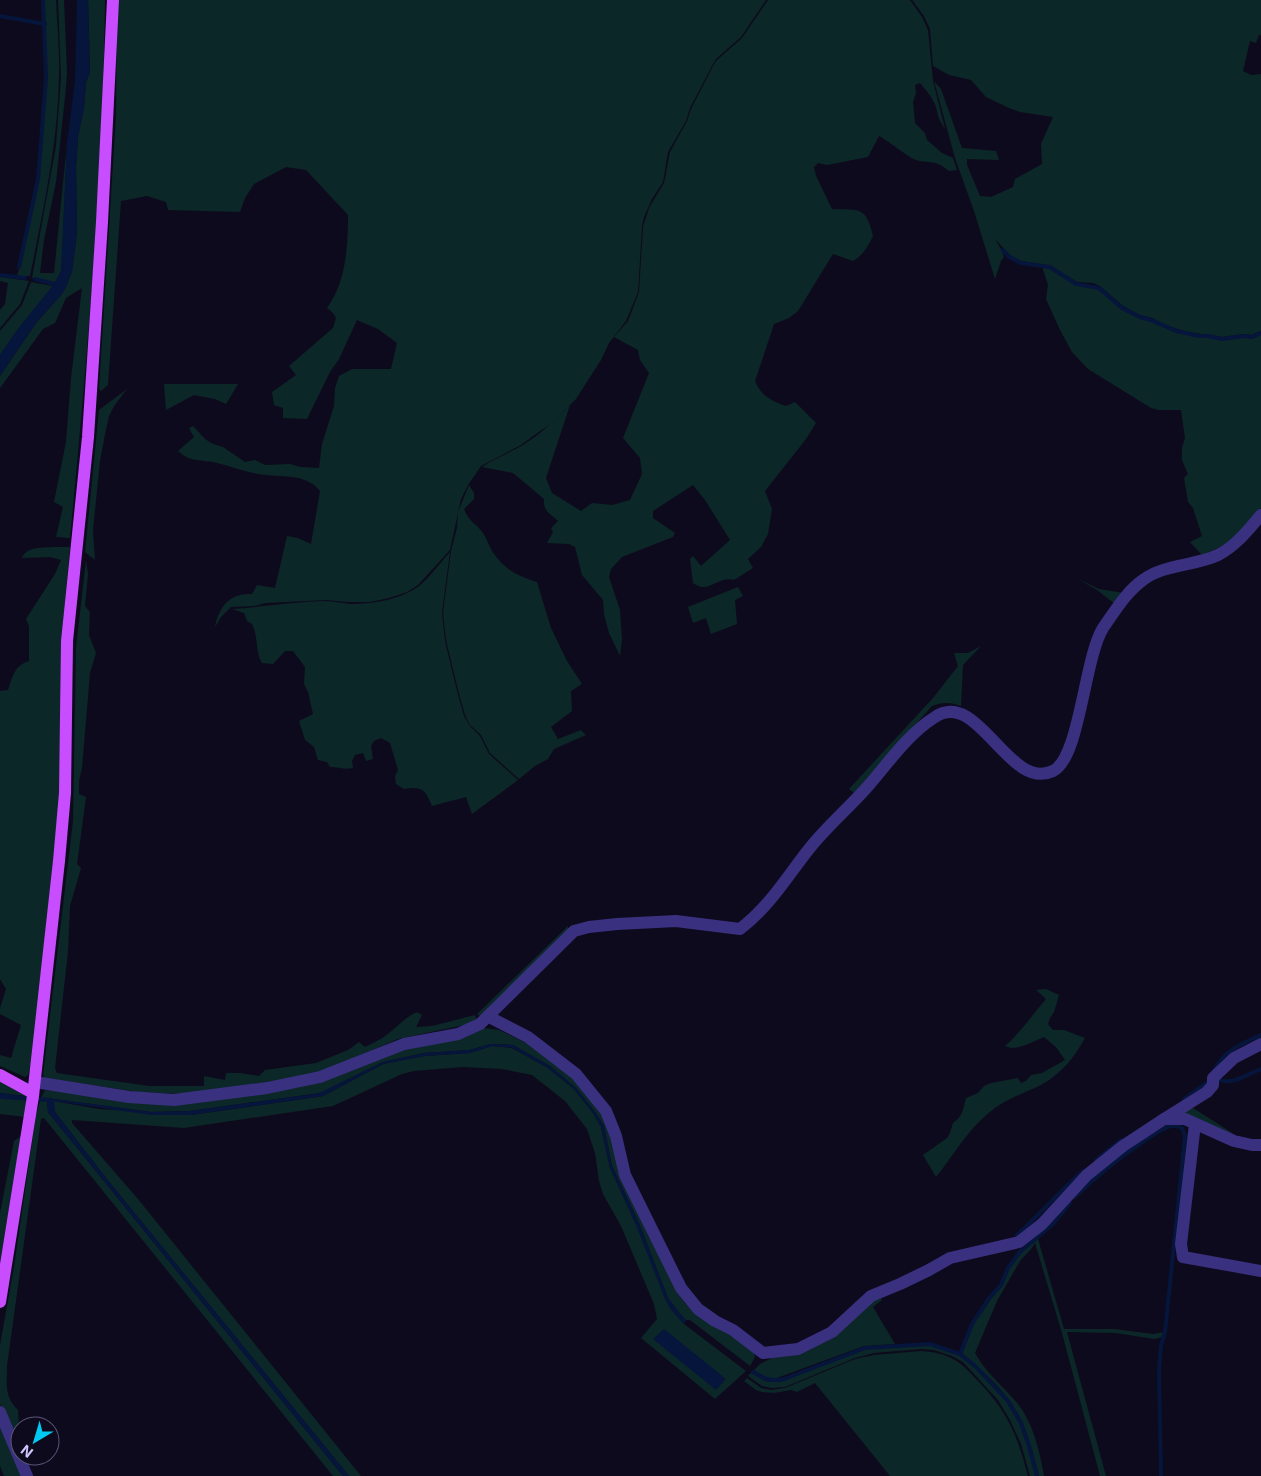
<svg xmlns="http://www.w3.org/2000/svg" width="1261" height="1476" viewBox="0 0 1261 1476" font-family="Inter,sans-serif">
  <style>
    .green { fill: #0c2728 }
    .water { fill: #05153b }
    .lines { fill: none; stroke-linecap: round; stroke-linejoin: round }
    .stream { stroke: #05153b; stroke-width: 4 }
    .minor { stroke: #393080; stroke-width: 12 }
    .major { stroke: #c84dff; stroke-width: 12 }
  </style>
  <rect width="100%" height="100%" fill="#0e0a1d"/>
  <g class="green">
    <path d="M 44,0 L 56,0 C 57,26 60,51 59,76 C 58,144 43,210 30,276 L 17,276 C 42,186 49,93 44,0 Z"/>
    <polygon points="58,0 64,0 67,72 66,87 56,182 44,240 40,273 54,273 67,143 62,261 61,271 55,283 32,278 56,146 61,77"/>
    <path d="M 88,0 L 105,0 C 103,180 87,359 70,538 L 56,537 L 63,507 L 54,502 L 66,442 L 71,378 L 82,288 L 66,298 L 55,323 L 43,329 L 0,388 L 0,376 L 36,323 L 61,295 L 66,287 L 72,271 L 77,232 L 76,167 L 78,137 L 84,107 L 86,82 L 90,72 Z"/>
    <path d="M 117,0 L 766,0 L 741,37 L 716,59 L 712,66 L 690,108 L 686,121 L 668,152 L 663,182 L 652,199 L 644,217 L 642,227 L 638,292 L 626,321 L 609,343 L 601,360 L 576,399 L 551,424 L 540,431 L 521,445 L 481,466 L 468,485 L 461,499 L 450,550 L 418,585 L 407,592 L 389,598 L 370,602 L 348,602 L 326,600 L 266,603 L 254,606 L 231,607 L 221,617 L 215,627 C 219,606 230,593 252,594 L 257,585 L 275,588 L 287,536 L 298,538 L 311,544 L 320,491 C 305,472 280,478 259,474 C 244,472 231,466 217,463 C 201,459 191,463 178,451 L 194,437 L 189,428 L 193,426 L 205,439 L 213,444 L 223,447 L 245,462 L 255,460 L 265,465 L 290,464 L 300,467 L 319,468 L 322,444 L 334,406 L 335,388 L 339,376 L 352,369 L 391,369 L 397,343 L 378,329 L 357,320 L 339,359 L 330,372 L 307,419 L 283,418 L 283,408 L 274,405 L 272,392 L 296,375 L 289,366 L 333,328 L 336,318 L 333,313 L 327,308 C 346,282 348,247 348,215 L 306,170 L 286,167 L 254,184 L 245,198 L 240,212 L 168,210 L 166,202 L 147,196 L 121,201 L 108,385 L 101,391 L 99,389 L 116,116 Z"/>
    <path d="M 768,0 L 910,0 L 922,17 L 928,30 L 933,81 L 945,129 C 938,118 939,118 936,107 C 933,98 926,90 920,83 L 915,85 L 916,93 L 913,102 L 915,123 L 925,133 L 927,140 L 942,153 L 953,158 L 957,170 L 949,171 C 934,159 932,164 916,160 C 909,158 889,141 879,136 L 868,157 L 827,165 L 818,163 L 814,167 L 816,176 L 832,209 C 860,210 866,206 873,236 C 868,247 863,255 853,261 L 833,254 L 798,311 L 789,318 L 774,324 L 755,381 C 761,396 772,401 786,406 L 795,402 L 816,423 L 806,439 L 765,491 L 772,509 L 768,534 L 761,547 L 748,559 L 753,568 L 734,580 C 718,575 709,595 693,583 L 690,559 L 693,556 L 701,566 L 730,540 L 705,500 L 693,485 L 653,511 L 653,518 L 675,533 L 673,537 L 622,557 L 611,569 L 609,577 L 620,610 L 622,639 L 620,656 L 609,633 L 604,614 L 603,600 L 582,575 L 575,547 L 569,544 L 547,543 L 553,532 L 551,528 L 558,521 C 550,513 543,512 544,499 L 513,473 L 482,467 C 494,458 510,453 523,445 C 542,433 554,421 570,405 L 546,478 L 552,493 L 581,511 L 592,503 L 612,505 L 630,500 L 642,474 L 640,458 L 623,438 L 649,373 L 640,360 L 638,350 L 614,337 L 628,321 L 639,292 L 643,227 L 649,208 L 664,183 L 670,152 L 687,121 L 691,109 L 713,66 L 717,60 L 742,38 Z"/>
    <polygon points="912,0 1261,0 1261,35 1259,35 1256,43 1250,41 1243,71 1251,75 1261,74 1261,331 1251,335 1244,334 1222,337 1188,332 1168,326 1152,318 1140,315 1123,306 1100,286 1093,283 1077,282 1051,266 1022,261 1016,259 1010,255 995,239 1002,251 1004,257 1001,261 995,279 974,211 955,158 934,81 941,89 962,148 996,151 999,160 967,159 967,165 980,196 991,197 1013,187 1015,179 1042,164 1041,144 1053,117 1020,112 1009,108 986,97 971,80 949,75 933,66 930,29 924,16"/>
    <polygon points="1042,266 1050,269 1076,285 1092,286 1098,289 1122,309 1139,318 1151,321 1176,332 1199,337 1208,337 1222,340 1244,337 1252,338 1261,334 1261,508 1235,537 1220,547 1202,555 1190,542 1202,536 1193,508 1188,502 1184,478 1188,474 1182,460 1182,448 1185,438 1181,410 1159,410 1151,408 1088,369 1072,352 1060,330 1046,299 1048,285"/>
    <polygon points="0,277 29,281 20,304 0,328 0,310 5,304 8,283 0,281"/>
    <polygon points="31,282 53,286 18,329 0,355 0,331 22,305"/>
    <polygon points="164,384 238,384 226,404 215,399 194,395 166,410"/>
    <polygon points="127,389 114,406 109,416 105,434 100,461 93,530 95,560 85,552 99,410"/>
    <path d="M 469,485 L 474,493 L 474,499 L 464,509 C 469,522 476,523 483,533 C 487,539 489,546 492,551 C 504,569 517,576 537,582 L 551,628 L 567,661 L 582,684 L 571,691 L 572,711 L 551,727 L 558,739 L 581,730 L 586,735 L 554,749 L 548,759 L 535,766 L 519,779 L 490,753 L 481,735 L 470,725 L 465,715 L 458,690 L 446,640 L 443,613 L 451,551 L 457,528 L 458,512 Z"/>
    <path d="M 53,547 L 70,547 L 63,623 L 59,810 L 31,1066 L 28,1075 L 25,1077 L 0,1066 L 0,1055 L 11,1058 L 21,1025 L 0,1014 L 0,1008 L 6,989 L 0,979 L 0,691 L 8,690 C 13,676 14,666 29,661 L 29,626 L 26,619 L 55,574 L 61,560 L 50,557 L 22,558 C 27,546 43,548 53,547 Z"/>
    <path d="M 450,552 L 442,613 L 445,641 L 457,691 L 464,716 L 470,726 L 480,736 L 489,754 L 518,780 L 472,814 L 466,797 L 432,806 C 425,789 422,786 404,789 L 396,784 L 395,776 L 398,770 L 390,743 L 381,738 L 374,741 L 371,746 L 373,759 L 366,761 L 363,753 L 355,755 L 352,761 L 353,768 C 345,770 339,767 330,767 L 327,762 L 318,760 L 314,747 L 305,740 L 299,721 L 313,714 L 308,692 L 304,684 L 305,667 L 293,651 L 285,651 L 273,664 L 262,663 C 255,652 259,639 252,624 L 247,621 L 244,613 L 232,609 C 262,607 292,602 323,601 C 332,601 341,603 350,604 C 372,604 400,600 419,586 C 430,577 440,563 450,552 Z"/>
    <path d="M 86,560 L 88,574 L 85,606 L 90,612 L 89,635 L 96,653 L 90,673 L 82,768 L 79,781 L 79,794 L 86,797 L 77,864 L 81,868 L 70,906 L 68,952 L 55,1068 L 57,1073 L 149,1086 L 204,1086 L 204,1076 L 225,1080 L 226,1073 L 240,1073 L 259,1076 L 265,1070 L 316,1063 L 348,1050 L 359,1042 L 365,1047 C 373,1043 382,1039 389,1033 C 399,1025 406,1017 417,1012 L 422,1015 L 416,1027 L 432,1026 L 475,1015 L 477,1021 L 464,1025 L 398,1039 L 332,1068 L 296,1078 L 184,1094 L 138,1092 L 45,1078 L 43,1075 L 73,821 L 76,648 Z"/>
    <polygon points="1078,579 1099,589 1124,593 1115,604 1097,590"/>
    <polygon points="738,587 743,596 735,600 737,624 711,634 706,618 693,623 688,607"/>
    <path d="M 981,646 L 963,665 L 961,706 C 951,702 942,702 932,706 L 854,793 L 849,789 L 933,698 L 958,666 L 954,653 L 968,653 Z"/>
    <polygon points="568,926 568,932 482,1018 477,1014"/>
    <path d="M 1046,989 L 1059,995 L 1054,1012 L 1050,1018 L 1048,1024 L 1053,1030 L 1064,1030 L 1085,1038 C 1074,1058 1061,1074 1041,1085 C 1023,1094 1005,1099 990,1112 C 967,1130 954,1155 936,1177 L 923,1155 L 947,1138 L 950,1133 L 953,1123 C 963,1116 963,1109 966,1098 L 978,1093 L 984,1086 L 991,1083 L 1018,1078 L 1021,1083 L 1026,1081 L 1031,1075 L 1042,1073 L 1065,1060 L 1056,1047 L 1044,1037 C 1033,1041 1017,1052 1005,1046 C 1021,1032 1032,1015 1046,999 L 1036,990 Z"/>
    <path d="M 483,1028 L 499,1030 L 512,1036 L 529,1044 L 563,1068 L 603,1113 L 683,1300 C 695,1317 714,1321 730,1333 C 739,1339 746,1346 754,1353 L 755,1357 L 750,1366 L 690,1320 L 686,1320 L 681,1315 L 668,1298 L 639,1223 L 612,1166 L 604,1126 L 595,1112 L 576,1088 L 550,1066 L 513,1045 L 491,1044 L 469,1050 L 424,1053 L 383,1062 L 320,1093 L 190,1111 L 151,1112 L 47,1098 L 48,1112 L 343,1476 L 333,1476 L 44,1118 L 41,1119 L 7,1366 C 7,1385 4,1396 18,1410 L 20,1452 L 0,1404 L 0,1345 L 14,1267 L 36,1115 L 41,1098 L 45,1090 L 186,1103 L 372,1058 Z"/>
    <polygon points="492,1046 512,1048 548,1068 574,1089 593,1113 601,1127 610,1168 636,1224 670,1308 684,1324 746,1371 715,1399 641,1338 657,1319 654,1304 621,1226 603,1194 599,1181 595,1153 587,1129 565,1101 532,1075 502,1069 463,1067 414,1071 402,1074 333,1106 184,1128 72,1120 72,1123 138,1199 361,1476 349,1476 106,1178 55,1112 53,1101 99,1109 191,1115 323,1096 383,1064 424,1056 470,1053"/>
    <polygon points="0,1077 28,1097 25,1117 0,1114 0,1098 24,1100 25,1096 0,1093"/>
    <polygon points="1193,1108 1234,1134 1180,1113"/>
    <polygon points="21,1136 0,1263 0,1213 14,1141"/>
    <path d="M 1038,1239 L 1064,1329 L 1114,1329 L 1153,1334 L 1164,1332 L 1162,1337 L 1154,1339 L 1116,1333 L 1067,1332 L 1106,1476 L 1100,1476 L 1062,1333 L 1035,1243 L 1031,1249 L 1020,1261 L 997,1301 L 975,1353 C 986,1373 1003,1386 1018,1404 C 1033,1423 1040,1452 1044,1476 L 1039,1476 C 1034,1458 1030,1441 1023,1424 C 1011,1396 985,1372 962,1354 L 974,1324 L 991,1299 L 1002,1286 L 1010,1268 L 1022,1252 Z"/>
    <polygon points="880,1296 882,1300 873,1307 895,1344 864,1346 774,1379 766,1378 754,1370 760,1364 776,1356 795,1352"/>
    <polygon points="930,1345 959,1355 975,1367 1007,1402 1020,1423 1028,1446 1036,1476 1030,1476 1021,1444 1010,1420 998,1400 963,1362 952,1356 934,1350 921,1349 874,1353 855,1358 785,1387 771,1388 762,1386 748,1376 752,1372 765,1381 774,1382 865,1349"/>
    <path d="M 921,1351 C 950,1353 960,1361 979,1382 C 1009,1414 1017,1435 1028,1476 L 890,1476 L 815,1383 L 797,1392 L 791,1390 L 774,1393 L 762,1392 L 756,1390 L 744,1381 L 747,1378 L 761,1388 L 771,1390 L 785,1388 L 855,1359 L 874,1355 Z"/>
    <polygon points="0,1424 21,1476 4,1476 0,1466"/>
  </g>
  <g class="water">
    <polygon points="77,0 88,0 90,72 86,82 84,107 78,137 76,167 77,232 72,271 66,287 61,295 36,323 0,376 0,355 18,329 54,284 61,271 67,143 75,80"/>
    <polygon points="491,1044 513,1045 550,1066 576,1088 595,1112 604,1126 612,1166 639,1223 668,1298 681,1315 686,1320 684,1324 670,1308 665,1299 636,1225 610,1168 601,1127 593,1113 574,1089 548,1068 513,1048 492,1046 470,1053 424,1056 383,1064 323,1096 191,1115 151,1115 54,1101 55,1112 106,1178 349,1476 343,1476 48,1112 47,1098 151,1112 190,1111 320,1093 383,1062 424,1053 469,1050"/>
    <polygon points="0,1093 25,1096 24,1100 2,1099 0,1098"/>
    <polygon points="664,1329 726,1379 716,1390 653,1339"/>
  </g>
  <g class="lines">
    <g class="stream">
      <polyline points="0,16 45,24"/>
      <polyline points="1003,250 1009,257 1021,263 1050,267 1076,284 1099,288 1122,308 1140,317 1151,320 1176,331 1199,336 1208,336 1222,339 1244,336 1252,337 1261,333"/>
      <polyline points="19,267 38,179 46,78 43,0"/>
      <polyline points="0,275 25,278"/>
      <polyline points="35,279 54,284"/>
      <path d="M 1214,1070 C 1224,1051 1242,1043 1261,1035"/>
      <path d="M 1216,1079 C 1233,1086 1245,1075 1261,1069"/>
      <polyline points="20,1098 50,1100"/>
      <polyline points="1184,1099 1209,1081"/>
      <polyline points="1096,1160 1121,1140"/>
      <path d="M 1075,1197 C 1096,1176 1119,1158 1144,1141 C 1152,1136 1162,1128 1171,1126 C 1175,1125 1178,1126 1182,1128 L 1185,1136 L 1165,1332 L 1161,1346 L 1159,1369 L 1161,1476"/>
      <path d="M 1018,1239 L 1017,1235 C 1040,1215 1059,1191 1083,1171"/>
      <polyline points="1021,1251 1053,1224 1070,1203"/>
      <polyline points="960,1354 972,1324 989,1298 1001,1285 1008,1268 1021,1250"/>
      <path d="M 753,1372 C 764,1379 771,1382 784,1379 L 865,1348 L 930,1344 L 960,1354 L 975,1366 L 1008,1401 L 1021,1423 L 1029,1446 L 1037,1476"/>
    </g>
    <g class="minor">
      <polyline points="489,1017 528,1037 576,1074 606,1111 616,1136 625,1175 681,1288 698,1309 715,1321 733,1330 763,1353 798,1349 832,1332 871,1296 900,1284 929,1270 950,1258 1019,1242 1042,1224 1087,1175 1123,1146 1164,1119 1185,1119 1234,1141 1252,1145 1261,1145"/>
      <path d="M 35,1082 L 129,1097 L 174,1100 L 267,1088 L 320,1077 L 404,1044 L 458,1034 L 480,1024 L 574,931 L 589,927 L 617,924 L 676,921 L 740,929 C 770,906 786,878 809,849 C 827,826 850,807 869,785 C 889,762 908,734 935,717 C 978,688 1009,792 1053,771 C 1080,758 1084,659 1103,628 C 1115,611 1126,592 1143,580 C 1164,564 1195,566 1218,555 C 1236,546 1248,530 1261,515"/>
      <polyline points="1164,1119 1207,1092 1213,1085 1213,1078 1234,1058 1261,1044"/>
      <polyline points="1195,1124 1181,1244 1183,1257 1261,1271"/>
      <polyline points="0,1412 27,1476"/>
    </g>
    <g class="major">
      <polyline points="0,1075 33,1093"/>
      <polyline points="0,1302 33,1096 59,861 65,793 67,641 88,437 102,222 113,0"/>
    </g>
  </g>
  <g transform="translate(35 1441) rotate(218)"><circle r="24" fill="#0e0a1d" stroke="#5c5577"/>
  <path d="M0-4L9 19L0 12L-9 19Z" fill="#00c9f1"/>
  <text y="-8" font-size="14" font-weight="bold" text-anchor="middle" fill="#d0c6ff">N</text>
  </g>
</svg>
